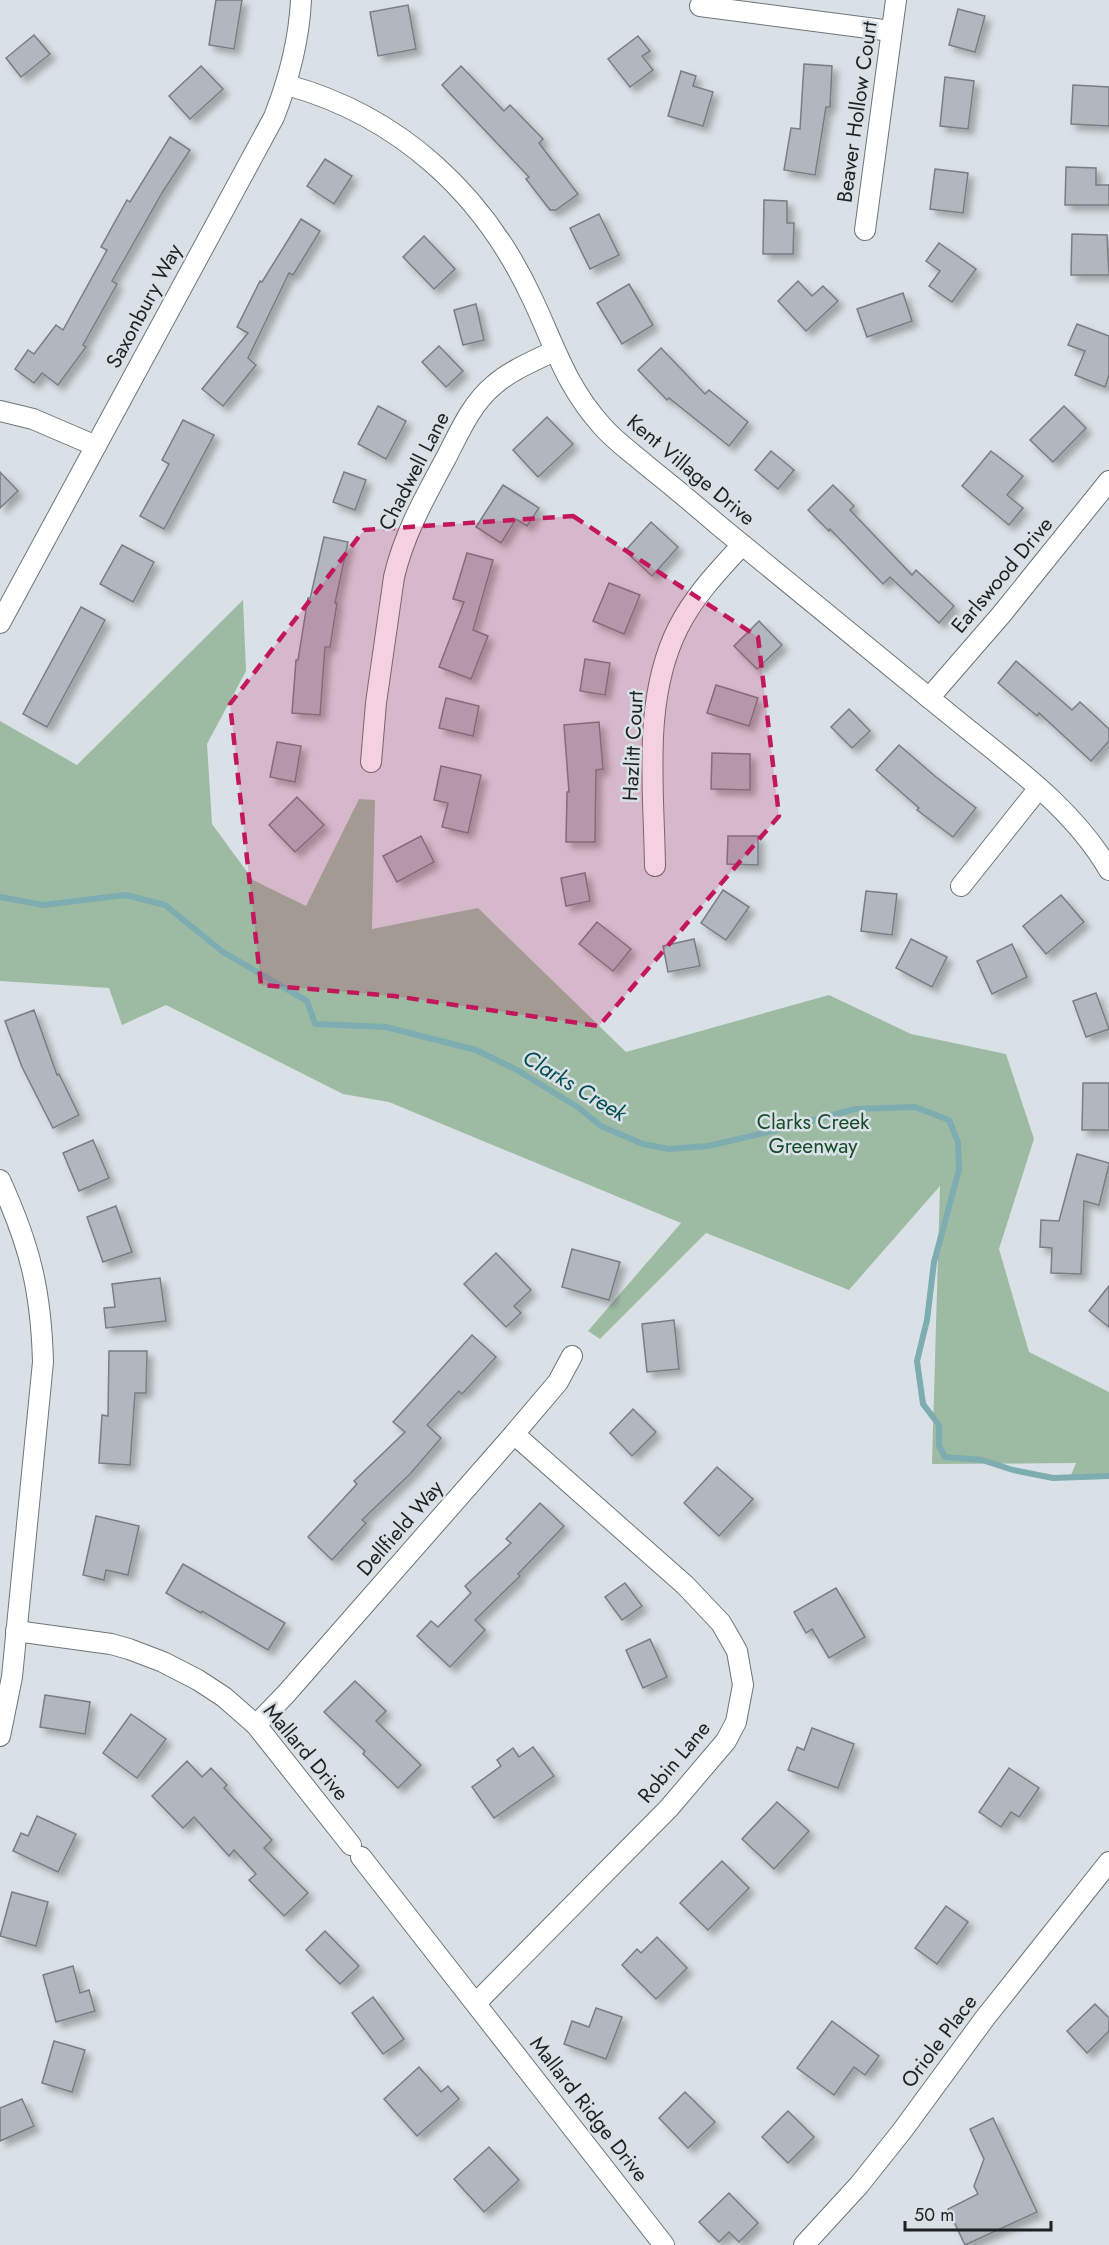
<svg xmlns="http://www.w3.org/2000/svg" width="1109" height="2245" viewBox="0 0 1109 2245" font-family="Jost,sans-serif">
  <style>
    .green { fill: #9dbba3 }
    .lines { fill: none; stroke-linecap: round; stroke-linejoin: round }
    .stream { stroke: #7dadb1; stroke-width: 6 }
    .building { fill: #b1b7bc; stroke: #787e83; stroke-width: 1.5; filter: url(#shadow) }
    .minor-casing { stroke: #6e7479; stroke-width: 22 }
    .minor { stroke: #fff; stroke-width: 20 }
    .marked { fill: #c2185b; fill-opacity: 0.2; stroke: #c2185b; stroke-width: 4.5; stroke-dasharray: 12 8; stroke-linejoin: round }
    .labels { text-anchor: middle; dominant-baseline: central; stroke-width: 5; stroke-linejoin: round; paint-order: stroke }
    .street-label { font-size: 21px; fill: #1e2123; stroke: #dae1e6 }
    .park-label { font-size: 21px; fill: #154b28; stroke: #dae1e6 }
    .water-label { font-size: 22px; font-style: italic; fill: #004e52; stroke: #dae1e6 }
  </style>
  <defs>
    <filter id="shadow"><feDropShadow dx="5.5" dy="5.5" stdDeviation="3" flood-color="#0004"/></filter>
  </defs>
  <rect width="100%" height="100%" fill="#dae1e6"/>
  <polygon class="green" points="243,600 246,671 207,744 212,824 253,880 306,906 359,799 375,800 372,929 478,908 626,1052 829,995 911,1034 1006,1054 1034,1139 999,1249 1029,1352 1109,1392 1109,1479 1071,1475 1076,1463 932,1464 940,1186 849,1290 706,1233 600,1339 588,1331 681,1223 389,1102 343,1094 166,1005 122,1025 109,988 0,981 0,721 77,765"/>
  <g class="lines">
    <polyline class="stream" points="0,897 43,905 126,895 165,905 223,952 307,1001 315,1024 386,1027 476,1050 517,1070 579,1108 601,1126 643,1144 669,1149 708,1146 777,1130 855,1109 915,1107 949,1120 958,1142 959,1170 934,1262 927,1320 917,1361 923,1404 939,1425 939,1446 945,1457 982,1460 1013,1470 1053,1478 1109,1476"/>
  </g>
  <g class="building">
    <polygon points="216,0 242,0 234,49 209,45"/>
    <polygon points="408,5 416,49 378,56 370,12"/>
    <polygon points="958,9 985,16 975,52 949,45"/>
    <polygon points="34,35 50,54 21,77 6,58"/>
    <polygon points="638,36 650,51 642,56 653,70 630,87 608,59"/>
    <polygon points="804,64 832,66 830,107 826,107 815,175 784,170 791,128 800,129"/>
    <polygon points="201,66 223,89 190,119 169,96"/>
    <polygon points="461,66 504,111 510,105 543,139 539,143 578,194 556,210 550,210 526,179 529,177 442,85"/>
    <polygon points="681,71 696,76 693,86 713,92 703,126 668,116"/>
    <polygon points="945,77 974,81 968,129 940,126"/>
    <polygon points="1073,85 1109,87 1109,126 1071,124"/>
    <polygon points="170,137 190,150 162,193 112,281 117,284 83,345 86,347 58,385 42,373 34,383 15,369 28,350 34,354 56,325 63,330 107,250 101,247 127,200 130,202"/>
    <polygon points="325,159 352,176 334,204 307,186"/>
    <polygon points="1066,167 1096,168 1096,185 1109,185 1109,205 1065,205"/>
    <polygon points="935,169 968,173 963,213 930,209"/>
    <polygon points="764,200 787,201 787,223 794,223 793,254 763,254"/>
    <polygon points="599,214 619,255 590,269 570,228"/>
    <polygon points="301,219 320,231 293,275 289,273 248,358 256,365 223,406 202,389 248,333 237,327 260,281 262,282"/>
    <polygon points="1072,234 1107,235 1109,275 1071,275"/>
    <polygon points="424,236 455,269 434,289 403,257"/>
    <polygon points="939,243 976,269 952,302 929,286 940,271 926,261"/>
    <polygon points="798,281 812,296 823,286 838,301 806,331 778,301"/>
    <polygon points="629,284 653,325 622,344 597,303"/>
    <polygon points="903,293 912,321 867,337 857,309"/>
    <polygon points="476,304 484,340 463,345 454,310"/>
    <polygon points="1077,324 1109,336 1109,375 1105,387 1075,375 1085,351 1068,345"/>
    <polygon points="439,346 463,371 446,387 422,362"/>
    <polygon points="661,348 705,394 709,390 748,422 729,446 669,398 667,400 638,370"/>
    <polygon points="378,406 406,421 386,459 358,444"/>
    <polygon points="1064,406 1086,428 1053,462 1030,440"/>
    <polygon points="547,417 573,444 538,477 513,450"/>
    <polygon points="183,420 214,435 164,529 140,516 169,464 162,460"/>
    <polygon points="771,451 794,470 778,489 755,470"/>
    <polygon points="991,451 1023,476 1007,495 1023,508 1009,525 962,486"/>
    <polygon points="0,472 18,491 0,508"/>
    <polygon points="344,472 366,480 355,510 333,502"/>
    <polygon points="503,485 539,508 527,526 516,519 501,543 476,527"/>
    <polygon points="833,485 854,506 850,510 912,575 916,570 954,606 939,623 890,577 883,584 830,529 829,531 808,510"/>
    <polygon points="651,522 678,547 652,576 625,551"/>
    <polygon points="324,537 348,542 335,603 337,603 330,647 325,647 320,715 292,713 296,660 298,660 308,598 310,599"/>
    <polygon points="122,545 154,562 133,602 100,584"/>
    <polygon points="467,553 493,560 473,630 488,636 471,679 439,667 464,602 453,599"/>
    <polygon points="609,583 640,595 624,634 593,621"/>
    <polygon points="81,607 105,620 47,727 23,714"/>
    <polygon points="759,621 782,645 757,669 734,646"/>
    <polygon points="585,659 610,663 605,695 580,691"/>
    <polygon points="1016,661 1072,710 1080,702 1109,729 1109,741 1091,761 1039,713 1037,716 998,683"/>
    <polygon points="716,685 758,698 749,726 707,713"/>
    <polygon points="446,698 479,706 473,736 439,728"/>
    <polygon points="849,709 870,731 852,748 831,727"/>
    <polygon points="599,722 603,769 596,770 595,842 566,842 567,792 569,792 564,725"/>
    <polygon points="277,742 301,746 295,782 270,777"/>
    <polygon points="899,745 936,777 976,808 953,837 917,810 919,808 876,770"/>
    <polygon points="712,753 750,754 750,790 711,789"/>
    <polygon points="441,766 481,775 468,833 442,827 448,803 434,800"/>
    <polygon points="297,797 324,825 295,852 269,825"/>
    <polygon points="421,836 434,862 397,882 383,856"/>
    <polygon points="728,836 758,836 758,865 727,864"/>
    <polygon points="585,873 590,901 566,906 561,878"/>
    <polygon points="723,890 749,907 726,940 701,923"/>
    <polygon points="866,891 897,894 892,935 861,931"/>
    <polygon points="1061,895 1084,922 1046,954 1023,926"/>
    <polygon points="597,922 631,949 613,971 579,944"/>
    <polygon points="694,939 700,966 668,972 663,946"/>
    <polygon points="911,939 947,957 932,987 896,968"/>
    <polygon points="1012,944 1027,977 992,994 977,961"/>
    <polygon points="1096,993 1109,1029 1086,1037 1073,1001"/>
    <polygon points="34,1010 57,1075 59,1074 79,1115 53,1128 22,1067 5,1021"/>
    <polygon points="1083,1083 1109,1083 1109,1130 1082,1130"/>
    <polygon points="93,1140 109,1178 79,1191 63,1153"/>
    <polygon points="1077,1154 1109,1163 1109,1165 1099,1205 1084,1201 1081,1274 1051,1273 1052,1248 1040,1247 1041,1220 1059,1221"/>
    <polygon points="116,1206 132,1252 103,1262 87,1217"/>
    <polygon points="572,1249 620,1262 609,1300 562,1287"/>
    <polygon points="496,1253 531,1290 514,1306 521,1313 506,1327 464,1284"/>
    <polygon points="160,1278 166,1321 106,1328 104,1308 115,1307 112,1284"/>
    <polygon points="1109,1286 1109,1327 1089,1311"/>
    <polygon points="674,1320 679,1369 647,1372 642,1324"/>
    <polygon points="472,1335 496,1357 462,1394 459,1391 427,1425 441,1438 410,1474 362,1520 366,1523 332,1560 308,1537 357,1484 354,1481 405,1432 393,1422"/>
    <polygon points="109,1351 147,1351 146,1393 135,1393 130,1465 99,1463 102,1415 108,1416"/>
    <polygon points="633,1409 656,1432 632,1456 610,1433"/>
    <polygon points="717,1467 753,1499 719,1536 684,1503"/>
    <polygon points="540,1503 564,1526 518,1574 520,1576 475,1620 485,1630 450,1667 417,1636 431,1621 438,1627 471,1593 465,1586 511,1543 506,1539"/>
    <polygon points="96,1516 139,1526 128,1575 106,1570 104,1580 83,1575"/>
    <polygon points="183,1564 285,1623 268,1650 202,1611 201,1613 166,1593"/>
    <polygon points="625,1583 642,1606 622,1620 605,1597"/>
    <polygon points="836,1588 865,1637 829,1658 812,1629 806,1633 794,1612"/>
    <polygon points="650,1639 667,1677 643,1688 626,1650"/>
    <polygon points="355,1681 386,1711 376,1721 421,1765 398,1788 363,1754 365,1751 324,1712"/>
    <polygon points="45,1695 90,1702 85,1734 40,1727"/>
    <polygon points="131,1714 166,1739 137,1778 103,1753"/>
    <polygon points="812,1728 854,1744 838,1788 788,1770 797,1747 804,1750"/>
    <polygon points="533,1747 554,1776 494,1818 472,1787 501,1766 497,1760 513,1748 519,1757"/>
    <polygon points="187,1761 202,1777 211,1768 227,1785 224,1788 272,1840 264,1848 308,1893 284,1916 249,1880 256,1874 234,1850 229,1856 194,1817 183,1828 152,1796"/>
    <polygon points="1009,1768 1039,1788 1019,1817 1011,1812 1001,1827 979,1812"/>
    <polygon points="777,1802 809,1831 774,1869 742,1839"/>
    <polygon points="37,1816 76,1834 58,1872 13,1851 21,1833 28,1836"/>
    <polygon points="722,1861 749,1888 708,1930 680,1903"/>
    <polygon points="12,1892 48,1902 36,1946 0,1936"/>
    <polygon points="946,1906 968,1922 937,1964 915,1948"/>
    <polygon points="325,1931 359,1966 340,1984 306,1950"/>
    <polygon points="657,1937 687,1968 656,1999 622,1965 637,1949 641,1953"/>
    <polygon points="73,1966 80,1993 89,1990 95,2011 56,2022 43,1975"/>
    <polygon points="373,1997 404,2039 383,2054 352,2013"/>
    <polygon points="1095,2004 1109,2018 1109,2031 1087,2053 1067,2031"/>
    <polygon points="596,2008 622,2017 606,2059 564,2044 572,2021 589,2027"/>
    <polygon points="832,2021 879,2056 865,2075 854,2067 834,2095 797,2068"/>
    <polygon points="54,2041 85,2050 72,2092 42,2083"/>
    <polygon points="419,2067 441,2092 448,2086 459,2099 417,2136 384,2099"/>
    <polygon points="685,2092 715,2122 688,2148 659,2118"/>
    <polygon points="22,2099 34,2126 0,2141 0,2108"/>
    <polygon points="788,2111 814,2137 788,2163 762,2137"/>
    <polygon points="993,2118 1037,2212 965,2245 948,2209 978,2194 974,2186 984,2159 970,2129"/>
    <polygon points="489,2147 519,2180 484,2212 454,2179"/>
    <polygon points="729,2193 758,2223 739,2242 729,2232 719,2242 699,2222"/>
  </g>
  <g class="lines">
    <g class="minor-casing">
      <g id="minor">
        <polyline points="700,6 891,31"/>
        <path d="M 287,85 C 400,116 484,194 533,300 C 555,347 566,386 602,426 C 615,441 631,452 646,465 C 670,484 694,504 717,524 C 800,592 882,660 965,727 C 1017,769 1075,811 1109,870"/>
        <polyline points="865,230 896,0"/>
        <polyline points="0,411 33,419 96,446"/>
        <path d="M 0,623 L 274,117 C 289,79 299,41 301,0"/>
        <polyline points="929,698 1001,615 1109,481"/>
        <path d="M 371,762 L 376,703 L 394,577 C 404,534 425,497 446,458 C 459,433 471,404 494,385 C 511,370 534,361 554,351"/>
        <path d="M 655,866 C 654,788 642,700 678,628 C 694,596 718,571 742,545"/>
        <polyline points="961,886 1039,788"/>
        <path d="M 0,1180 C 30,1246 41,1290 43,1362 L 12,1677 L 0,1736"/>
        <polyline points="16,1631 111,1644 129,1649 163,1662 198,1680 224,1697 256,1725 351,1845"/>
        <polyline points="256,1725 286,1694 514,1434 558,1382 572,1356"/>
        <polyline points="361,1857 664,2245"/>
        <polyline points="476,2003 669,1808 726,1741 736,1722 743,1685 737,1651 721,1623 685,1585 514,1434"/>
        <polyline points="804,2245 859,2185 902,2131 985,2018 1109,1862"/>
      </g>
    </g>
    <use href="#minor" class="minor"/>
  </g>
  <path class="marked" d="M 573,516 L 758,637 L 779,816 L 599,1026 L 394,996 L 261,985 L 230,704 L 364,530 Z"/>
  <g class="labels">
    <g class="street-label">
      <text transform="translate(857 112) rotate(-82)">Beaver Hollow Court</text>
      <text transform="translate(144 306) rotate(-62)">Saxonbury Way</text>
      <text transform="translate(691 470) rotate(40)">Kent Village Drive</text>
      <text transform="translate(414 471) rotate(-63)">Chadwell Lane</text>
      <text transform="translate(1002 575) rotate(-50)">Earlswood Drive</text>
      <text transform="translate(633 746) rotate(-87)">Hazlitt Court</text>
      <text transform="translate(400 1528) rotate(-49)">Dellfield Way</text>
      <text transform="translate(306 1752) rotate(50)">Mallard Drive</text>
      <text transform="translate(674 1762) rotate(-50)">Robin Lane</text>
      <text transform="translate(939 2041) rotate(-53)">Oriole Place</text>
      <text transform="translate(589 2109) rotate(52)">Mallard Ridge Drive</text>
    </g>
    <g class="park-label">
      <text x="813" y="1122">Clarks Creek<tspan x="813" dy="24">Greenway</tspan></text>
    </g>
    <g class="water-label">
      <text transform="translate(575 1085) rotate(31)">Clarks Creek</text>
    </g>
  </g>
  <path d="M905 2221v9h146v-9" fill="none" stroke="#1e2123" stroke-width="3"/>
  <text x="914" y="2221" font-size="18" fill="#1e2123" stroke="#dae1e6" stroke-width="4.5" paint-order="stroke">50 m</text>
</svg>
